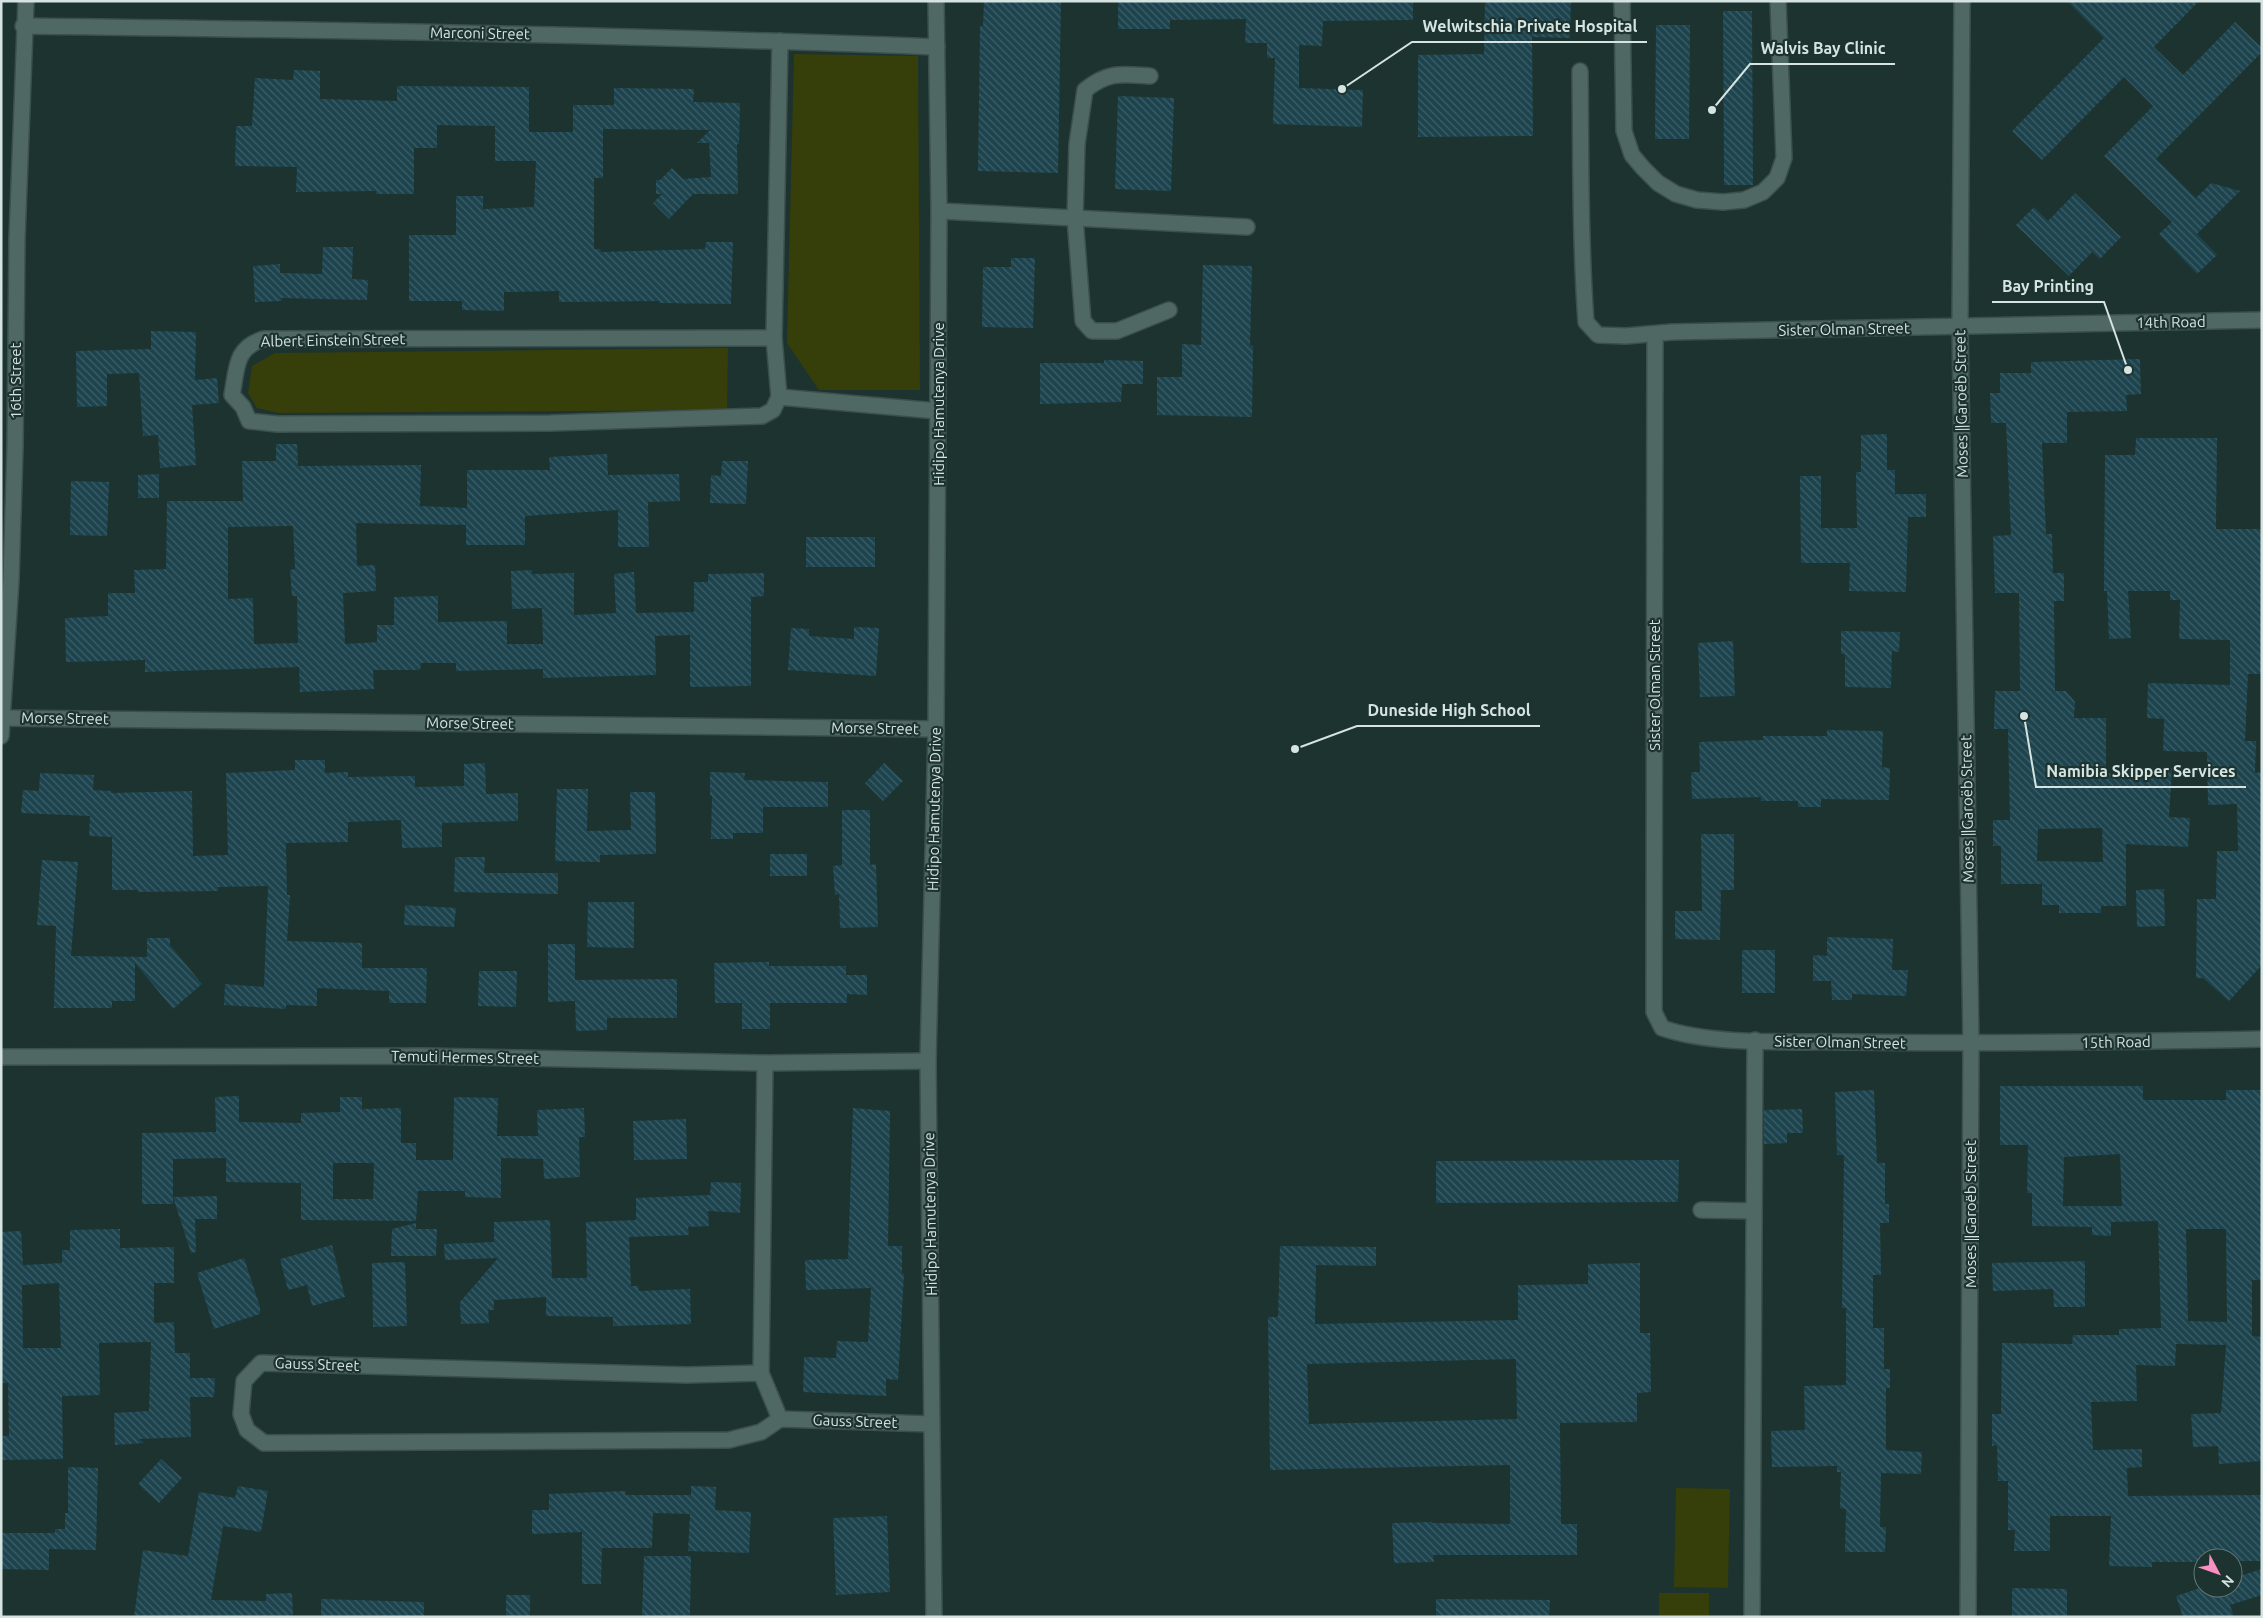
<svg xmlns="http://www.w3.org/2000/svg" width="2263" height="1618" viewBox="0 0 2263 1618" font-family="Ubuntu,sans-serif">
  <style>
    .park { fill: #363e09 }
    .building { fill: url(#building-back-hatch); fill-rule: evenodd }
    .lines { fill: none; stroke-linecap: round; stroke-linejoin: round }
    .minor-casing { stroke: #3b4f4c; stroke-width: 18 }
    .minor { stroke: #506864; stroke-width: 15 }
    .labels { text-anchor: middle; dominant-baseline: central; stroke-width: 4.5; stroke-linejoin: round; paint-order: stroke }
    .street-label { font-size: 15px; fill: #d6e4e1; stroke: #1c3330 }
    .leader { fill: none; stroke: #d6e4e1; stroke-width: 2 }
    .callout-dot { fill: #d6e4e1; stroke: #1c3330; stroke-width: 2 }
    .callout-label { font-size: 16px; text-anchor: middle; font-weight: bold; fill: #d6e4e1; stroke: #1c3330; stroke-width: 4.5; stroke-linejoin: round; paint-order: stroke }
  </style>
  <defs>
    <pattern id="building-back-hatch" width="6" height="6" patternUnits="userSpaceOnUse" patternTransform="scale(1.25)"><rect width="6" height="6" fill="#1d444e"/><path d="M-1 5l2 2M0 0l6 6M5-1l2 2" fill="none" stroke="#3d5f67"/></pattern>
  </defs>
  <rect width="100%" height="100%" fill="#1c3330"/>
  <g class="park">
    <polygon points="794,54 918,56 920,390 819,390 787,343"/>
    <polygon points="728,348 727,410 279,413 257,408 248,393 252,366 275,353"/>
    <polygon points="1676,1488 1730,1489 1728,1588 1674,1587"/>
    <rect x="1659" y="1593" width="50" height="24"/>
  </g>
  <g class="building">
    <polygon points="984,1 1061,1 1058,173 978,171 980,26 983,26"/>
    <polygon points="1118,1 1413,1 1413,20 1323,21 1322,46 1299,45 1299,88 1363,90 1362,127 1273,124 1275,58 1267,58 1267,43 1245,43 1246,19 1170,20 1170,29 1118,29"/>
    <polygon points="1485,1 1571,1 1570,38 1532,37 1533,136 1418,137 1418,55 1484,54"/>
    <polygon points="2067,1 2199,1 2154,47 2183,75 2235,22 2262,48 2262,52 2156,159 2196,198 2211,183 2240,191 2197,234 2217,255 2197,274 2159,234 2172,222 2104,156 2153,106 2124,77 2042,160 2012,131 2104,38"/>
    <polygon points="1723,11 1752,11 1753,185 1724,185"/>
    <polygon points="1656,25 1690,25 1689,139 1655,139"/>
    <polygon points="294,70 320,71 320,99 397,101 397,86 529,87 529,132 573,132 573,105 614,105 614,88 694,89 693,102 740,103 739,144 737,144 738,194 693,194 669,219 653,203 662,194 656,194 656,180 660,180 672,168 683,179 711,177 709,143 697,143 710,130 603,129 603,178 594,178 594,249 600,249 601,252 705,249 706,242 733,242 731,304 659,303 659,301 559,302 559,291 504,292 504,311 462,310 462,301 409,301 409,235 456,235 456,196 483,196 483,209 534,207 536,161 495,161 495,126 437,125 437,148 414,148 414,194 376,194 376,191 296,192 297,167 235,166 236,126 252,126 255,78 293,80"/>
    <polygon points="1118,96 1174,98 1171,191 1115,189"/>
    <polygon points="2075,193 2121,237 2100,259 2092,252 2069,276 2016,225 2034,207 2048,221"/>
    <polygon points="323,247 353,247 352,279 368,280 367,300 281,298 282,301 255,302 253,266 280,264 280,273 322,274"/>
    <polygon points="1011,258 1035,258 1033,328 982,327 983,267 1011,267"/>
    <polygon points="1203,265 1252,266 1250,345 1253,346 1252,417 1157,415 1157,377 1182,377 1182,344 1201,345"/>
    <polygon points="151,331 196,332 195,380 217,378 219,403 192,405 196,465 160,468 158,435 143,436 139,373 107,374 107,406 77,407 76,351 151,349"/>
    <path d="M 2140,359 L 2141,394 L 2126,395 L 2127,411 L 2067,412 L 2067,443 L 2042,443 L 2046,534 L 2052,534 L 2053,573 L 2064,573 L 2064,601 L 2054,601 L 2055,691 L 2066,691 L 2075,702 L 2074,718 L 2106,718 L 2106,773 L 2147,773 L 2147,767 L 2172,768 L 2169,817 L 2190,818 L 2188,847 L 2126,844 L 2126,906 L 2101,906 L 2101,913 L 2059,913 L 2059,905 L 2042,905 L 2042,884 L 2001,884 L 2001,846 L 1993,846 L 1993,820 L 2010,820 L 2008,729 L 1994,729 L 1995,691 L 2020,691 L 2019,593 L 1995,593 L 1993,536 L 2011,535 L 2006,423 L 1991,423 L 1990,393 L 2000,393 L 2000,373 L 2031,373 L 2031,362 ZM 2102,828 L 2103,862 L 2037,861 L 2038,829 Z"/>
    <polygon points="1104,360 1143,361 1143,384 1122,384 1121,402 1040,404 1040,363 1104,363"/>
    <polygon points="1887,434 1887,470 1895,470 1895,494 1926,494 1926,517 1908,517 1906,592 1849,591 1850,563 1801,563 1800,476 1821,476 1821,528 1857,528 1856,472 1861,472 1861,435"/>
    <polygon points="2136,438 2217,438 2216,529 2262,529 2262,674 2248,674 2245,741 2256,741 2255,773 2262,772 2262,965 2229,1001 2203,978 2196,978 2197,899 2216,899 2217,851 2238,851 2237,804 2208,805 2207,752 2163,751 2164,719 2147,718 2148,683 2230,685 2230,640 2179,639 2180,600 2170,600 2170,591 2128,591 2131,638 2109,639 2107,591 2104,591 2105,455 2135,455"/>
    <path d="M 276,444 L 297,444 L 298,466 L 421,465 L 420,506 L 467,508 L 467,470 L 550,470 L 549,457 L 607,454 L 608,475 L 679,474 L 680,501 L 648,502 L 649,547 L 618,547 L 618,510 L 525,516 L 525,545 L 466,545 L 466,525 L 356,523 L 357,566 L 375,565 L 376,591 L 343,593 L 345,644 L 377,642 L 377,625 L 394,625 L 394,597 L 438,596 L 438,622 L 507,621 L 507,644 L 543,644 L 542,608 L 512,609 L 511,571 L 532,570 L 532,574 L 574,573 L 574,615 L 616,613 L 614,574 L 634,572 L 636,613 L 694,612 L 694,582 L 708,582 L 708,574 L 764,573 L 764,596 L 751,597 L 751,686 L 690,687 L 690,635 L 655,636 L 656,675 L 543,678 L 543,669 L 456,671 L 456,663 L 421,663 L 420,670 L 373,670 L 374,689 L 300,692 L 299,667 L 145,672 L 145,660 L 66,662 L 65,618 L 108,616 L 108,593 L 135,593 L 134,570 L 166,569 L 167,501 L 243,501 L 242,461 L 276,461 ZM 293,526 L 295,569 L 290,570 L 292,596 L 297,596 L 298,643 L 254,644 L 253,598 L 228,599 L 228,527 Z"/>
    <polygon points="722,461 748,461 746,504 710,503 711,475 721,476"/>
    <polygon points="159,474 159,498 138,498 138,475"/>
    <polygon points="71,481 109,482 107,536 70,535"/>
    <rect x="806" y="537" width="69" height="30"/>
    <polygon points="854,627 879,628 876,676 788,670 791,628 809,629 809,636 854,639"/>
    <polygon points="1841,631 1900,632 1899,652 1892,651 1891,688 1845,687 1845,654 1841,654"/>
    <polygon points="1733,641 1735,696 1700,697 1698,643"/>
    <polygon points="1827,730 1883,731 1882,767 1890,768 1889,800 1821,799 1821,807 1798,807 1798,801 1761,801 1761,797 1692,799 1691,772 1700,772 1699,742 1763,740 1763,736 1827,736"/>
    <polygon points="295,760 325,760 325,773 348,772 348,777 415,776 415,787 464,786 464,764 485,763 486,794 518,793 518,821 442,823 442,847 402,848 401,820 348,822 348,842 286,843 287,895 290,895 287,941 362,943 362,968 427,968 426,1003 389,1003 389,991 317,988 317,1006 286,1005 286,1009 224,1005 225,984 264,987 268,886 218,887 218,891 138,892 138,890 112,890 112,837 89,836 90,816 21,813 23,790 39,791 40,773 94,775 93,790 111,791 111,793 192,791 193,856 228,855 226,773 295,770"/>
    <polygon points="884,763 903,781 883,801 865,783"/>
    <polygon points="710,772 745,773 744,780 828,782 828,807 763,807 763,833 733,833 733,839 711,839 712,796 710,796"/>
    <polygon points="557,789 588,789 587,831 631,830 630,792 655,792 656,854 600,855 600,862 555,861"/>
    <polygon points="842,810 870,810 870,865 876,864 878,927 840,928 839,894 835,895 833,866 842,865"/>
    <polygon points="1701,834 1734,834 1734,890 1721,890 1720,940 1675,939 1675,911 1702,911"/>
    <rect x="770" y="854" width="37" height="22"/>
    <polygon points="455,857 485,857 484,873 558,873 558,894 454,892"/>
    <polygon points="42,860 78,862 71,956 147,957 147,938 170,938 170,945 202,984 173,1009 135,963 135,1001 112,1001 112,1008 54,1008 56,926 37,925"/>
    <polygon points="2164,889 2165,926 2137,927 2136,890"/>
    <polygon points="588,902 634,902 634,948 587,947"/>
    <polygon points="405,905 456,908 454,927 404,925"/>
    <polygon points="1827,937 1893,939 1892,970 1908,970 1906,996 1852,994 1852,1000 1832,1000 1831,981 1813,981 1813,955 1827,956"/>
    <polygon points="548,944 575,944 575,980 677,979 677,1018 607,1018 607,1030 576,1031 575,1001 548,1002"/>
    <rect x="1742" y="950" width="33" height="43"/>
    <polygon points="769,962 769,966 846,966 846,975 867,975 867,995 847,994 847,1003 770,1003 770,1029 742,1029 742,1003 715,1003 714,963"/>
    <polygon points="479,971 517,971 516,1007 478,1006"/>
    <path d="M 2000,1086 L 2143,1086 L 2143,1100 L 2226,1100 L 2226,1090 L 2262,1090 L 2262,1280 L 2252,1280 L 2252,1336 L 2262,1337 L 2262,1461 L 2219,1464 L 2218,1446 L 2193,1447 L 2191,1414 L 2221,1413 L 2226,1345 L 2176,1344 L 2175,1366 L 2136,1365 L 2137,1401 L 2091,1402 L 2093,1450 L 2142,1449 L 2142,1467 L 2127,1468 L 2128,1496 L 2262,1495 L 2262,1561 L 2233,1561 L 2233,1558 L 2203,1558 L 2203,1562 L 2152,1562 L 2152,1567 L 2109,1566 L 2111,1516 L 2050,1516 L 2050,1551 L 2014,1551 L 2015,1530 L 2008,1530 L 2008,1481 L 1998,1481 L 1997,1445 L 1992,1446 L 1992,1414 L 2001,1414 L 2002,1343 L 2072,1344 L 2073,1335 L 2119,1335 L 2119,1329 L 2161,1328 L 2158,1221 L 2111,1222 L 2111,1236 L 2092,1235 L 2092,1227 L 2032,1226 L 2032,1193 L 2027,1193 L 2028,1145 L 2000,1145 ZM 2120,1154 L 2122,1206 L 2063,1206 L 2064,1157 ZM 2186,1229 L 2226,1229 L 2227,1322 L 2188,1321 Z"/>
    <polygon points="1874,1090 1877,1163 1885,1163 1885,1204 1889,1204 1889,1223 1880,1223 1881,1275 1873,1275 1873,1328 1884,1328 1884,1369 1890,1369 1890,1388 1886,1388 1886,1450 1922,1452 1921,1474 1881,1473 1880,1527 1886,1527 1885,1552 1845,1552 1846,1509 1840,1508 1841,1472 1837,1472 1837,1466 1772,1467 1771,1431 1805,1430 1804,1386 1846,1385 1846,1308 1842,1308 1844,1155 1837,1155 1835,1092"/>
    <path d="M 239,1096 L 239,1122 L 301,1123 L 301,1113 L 340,1112 L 340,1097 L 362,1097 L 362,1109 L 401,1108 L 401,1143 L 416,1143 L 416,1160 L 453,1160 L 454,1097 L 498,1098 L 497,1136 L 538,1136 L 537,1110 L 584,1108 L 585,1137 L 579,1137 L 580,1177 L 544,1179 L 543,1159 L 501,1158 L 501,1198 L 465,1197 L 465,1191 L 418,1191 L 416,1221 L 301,1220 L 301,1183 L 226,1182 L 226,1158 L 173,1159 L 173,1204 L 142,1204 L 142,1133 L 216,1132 L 215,1097 ZM 333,1163 L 374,1163 L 373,1199 L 333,1199 Z"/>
    <polygon points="853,1108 890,1111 888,1246 902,1246 902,1274 904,1274 898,1380 886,1379 886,1396 803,1392 804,1357 836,1358 837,1341 868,1342 871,1288 806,1290 805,1260 848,1259"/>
    <polygon points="1802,1109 1803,1133 1787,1133 1787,1143 1764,1144 1764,1110"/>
    <polygon points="686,1119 687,1159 634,1160 633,1121"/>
    <polygon points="1679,1160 1678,1202 1436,1203 1436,1161"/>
    <polygon points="711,1182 741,1183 740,1213 708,1211 709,1226 688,1227 689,1235 629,1237 631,1286 638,1286 639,1291 690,1289 691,1324 613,1326 613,1317 546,1316 546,1297 494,1300 494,1310 488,1310 489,1323 461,1324 460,1302 498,1258 445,1260 444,1244 494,1242 494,1222 550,1220 552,1278 587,1278 586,1222 636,1220 636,1198 710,1195"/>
    <polygon points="217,1196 217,1219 195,1219 196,1252 191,1253 173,1197"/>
    <polygon points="416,1223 416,1229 437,1229 436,1256 391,1256 392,1229"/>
    <path d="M 120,1229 L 120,1248 L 174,1247 L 174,1283 L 154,1283 L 154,1323 L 174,1322 L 175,1353 L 190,1353 L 190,1378 L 215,1378 L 214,1397 L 190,1397 L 191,1437 L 139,1439 L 144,1443 L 115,1445 L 114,1413 L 149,1411 L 151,1342 L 99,1343 L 100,1395 L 62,1396 L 63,1459 L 1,1460 L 1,1436 L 9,1436 L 8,1383 L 1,1383 L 1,1232 L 21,1231 L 23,1265 L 62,1263 L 62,1250 L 70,1250 L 70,1230 ZM 59,1283 L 61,1348 L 23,1348 L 22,1285 Z"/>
    <polygon points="332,1245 345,1297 312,1306 307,1285 288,1290 280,1259"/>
    <path d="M 1280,1246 L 1376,1247 L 1376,1266 L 1316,1265 L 1315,1324 L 1518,1320 L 1518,1285 L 1588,1284 L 1588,1264 L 1640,1263 L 1640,1333 L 1650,1333 L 1651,1392 L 1637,1393 L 1637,1422 L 1560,1423 L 1561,1524 L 1577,1524 L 1577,1555 L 1433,1555 L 1434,1562 L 1394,1563 L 1392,1523 L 1432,1522 L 1432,1523 L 1510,1524 L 1510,1465 L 1270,1470 L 1268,1317 L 1278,1317 ZM 1516,1359 L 1517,1419 L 1309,1424 L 1307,1364 Z"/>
    <polygon points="244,1258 260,1307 260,1314 214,1329 197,1273"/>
    <polygon points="2085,1261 2085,1307 2054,1307 2053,1289 1993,1291 1992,1263"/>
    <polygon points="405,1262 407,1326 373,1327 372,1263"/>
    <polygon points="161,1459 182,1478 159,1503 138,1484"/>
    <polygon points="68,1467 98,1468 96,1550 49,1549 49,1570 1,1569 1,1533 55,1533 55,1529 65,1529 65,1513 68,1513"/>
    <polygon points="238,1486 268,1491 261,1532 223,1526 211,1600 266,1601 266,1594 292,1593 293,1617 134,1617 143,1550 188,1556 199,1492 235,1498"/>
    <polygon points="691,1486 716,1487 715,1510 751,1512 749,1553 688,1551 690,1514 653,1513 652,1548 602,1548 601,1584 582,1584 582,1532 532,1534 532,1510 549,1510 549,1494 626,1491 625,1495 691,1495"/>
    <polygon points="887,1516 890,1592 836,1595 833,1518"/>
    <polygon points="644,1556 691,1556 690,1617 642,1617"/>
    <polygon points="2262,1569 2262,1595 2230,1605 2234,1617 2183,1617 2176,1596 2203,1587 2233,1588 2233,1578"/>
    <polygon points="2012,1588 2067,1589 2067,1617 2012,1617"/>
    <rect x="506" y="1595" width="24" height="22"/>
    <polygon points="321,1599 424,1602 424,1617 321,1617"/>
    <polygon points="1436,1599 1550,1600 1549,1617 1436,1617"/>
  </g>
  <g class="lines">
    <g class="minor-casing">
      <g id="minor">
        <polyline points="1622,1 1624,131 1632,155 1643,168 1658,183 1676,194 1697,200 1723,202 1744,200 1763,192 1777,178 1784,158 1778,1"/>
        <polyline points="1962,1 1960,327 1971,1044 1968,1617"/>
        <path d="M 23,26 C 328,30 632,35 937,47"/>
        <path d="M 1580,71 C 1581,155 1580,239 1586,322 L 1598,335 L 1626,336 L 1672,332 L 2262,320"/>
        <path d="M 1150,76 C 1122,74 1108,71 1085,90 L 1077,144 L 1075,218 L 1083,321 L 1092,331 L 1117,331 L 1169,310"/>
        <polyline points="939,211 1247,227"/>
        <path d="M 1655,334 L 1654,1012 L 1662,1028 C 1715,1046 1789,1041 1846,1042 C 1984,1044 2123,1042 2262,1039"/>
        <path d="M 774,338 L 264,339 C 235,347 237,368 232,395 L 243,407 L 249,421 L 277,424 L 551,423 L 762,416 L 773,410 L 779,397 L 774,338 L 780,41"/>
        <polyline points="779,397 937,411"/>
        <polyline points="3,718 936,729"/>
        <polyline points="1,736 11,580 15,448 17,238 26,1"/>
        <polyline points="1,1057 426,1056 765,1063 928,1061"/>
        <polyline points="1701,1210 1753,1211"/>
        <polyline points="761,1373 765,1063"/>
        <polyline points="780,1419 761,1373 687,1375 261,1363 244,1381 241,1414 247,1430 264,1443 729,1440 761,1432 780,1419 931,1424"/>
        <polyline points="934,1617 928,1061 936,729 939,211 936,1"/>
        <polyline points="1752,1617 1755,1040"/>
      </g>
    </g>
    <use href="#minor" class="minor"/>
  </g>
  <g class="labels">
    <g class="street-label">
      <text transform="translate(480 33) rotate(1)">Marconi Street</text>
      <text transform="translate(2171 322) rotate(-1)">14th Road</text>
      <text transform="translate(1844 329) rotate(-1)">Sister Olman Street</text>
      <text transform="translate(333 340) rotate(-1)">Albert Einstein Street</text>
      <text transform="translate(15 381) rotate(-90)">16th Street</text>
      <text transform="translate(938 404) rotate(-90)">Hidipo Hamutenya Drive</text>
      <text transform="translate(1961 404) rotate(-91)">Moses ǁGaroëb Street</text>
      <text transform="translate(1654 685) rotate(-90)">Sister Olman Street</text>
      <text transform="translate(65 718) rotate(1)">Morse Street</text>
      <text transform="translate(470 723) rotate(1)">Morse Street</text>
      <text transform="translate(875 728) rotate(1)">Morse Street</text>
      <text transform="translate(934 809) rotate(-89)">Hidipo Hamutenya Drive</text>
      <text transform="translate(1967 809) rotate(-91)">Moses ǁGaroëb Street</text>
      <text transform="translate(1840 1042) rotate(1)">Sister Olman Street</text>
      <text transform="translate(2116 1042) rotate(-1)">15th Road</text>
      <text transform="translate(465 1057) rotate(1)">Temuti Hermes Street</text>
      <text transform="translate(930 1214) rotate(-91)">Hidipo Hamutenya Drive</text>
      <text transform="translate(1970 1214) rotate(-90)">Moses ǁGaroëb Street</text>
      <text transform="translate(317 1364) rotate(2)">Gauss Street</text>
      <text transform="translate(855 1421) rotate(2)">Gauss Street</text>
    </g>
  </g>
  <path class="leader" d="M1342 89L1412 42H1647M1712 110L1750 64H1895M2128 370L2104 302H1992M1295 749L1357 726H1540M2024 716L2036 787H2246"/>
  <g class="callout-dot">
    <circle cx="1342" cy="89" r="5"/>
    <circle cx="1712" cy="110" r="5"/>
    <circle cx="2128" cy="370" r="5"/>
    <circle cx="1295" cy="749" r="5"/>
    <circle cx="2024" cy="716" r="5"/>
  </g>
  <g class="callout-label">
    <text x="1530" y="32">Welwitschia Private Hospital</text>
    <text x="1823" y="54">Walvis Bay Clinic</text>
    <text x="2048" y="292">Bay Printing</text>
    <text x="1449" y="716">Duneside High School</text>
    <text x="2141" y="777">Namibia Skipper Services</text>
  </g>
  <rect width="2263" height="1618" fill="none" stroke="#d6e4e1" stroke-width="5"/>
  <g transform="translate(2218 1573) rotate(131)"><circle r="24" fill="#1c3330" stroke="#667a77"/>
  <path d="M0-4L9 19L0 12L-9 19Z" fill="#fc8fc2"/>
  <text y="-8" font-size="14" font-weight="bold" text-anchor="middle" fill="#d6e4e1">N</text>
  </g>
</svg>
